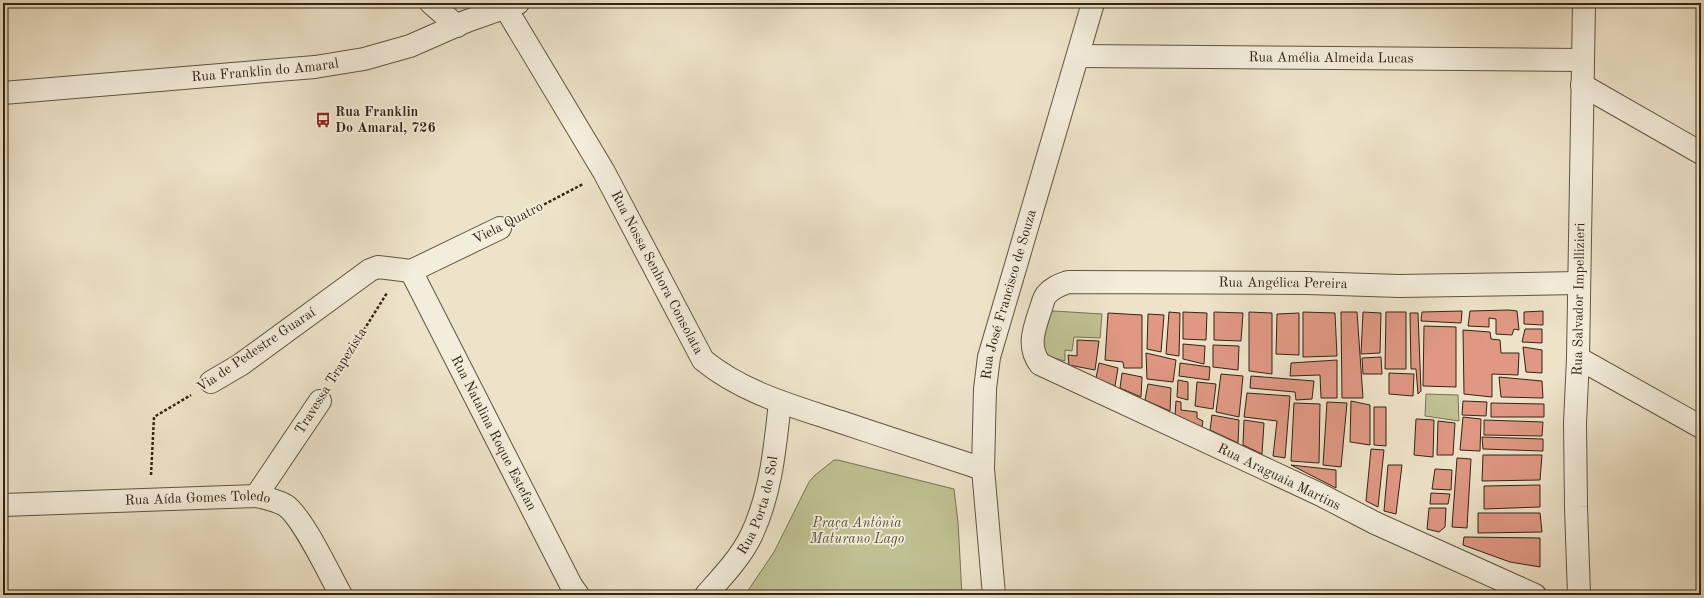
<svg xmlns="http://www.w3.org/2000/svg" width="1704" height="598" viewBox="0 0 1704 598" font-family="'Old Standard TT',serif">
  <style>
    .green { fill: #bfc192; stroke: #797252 }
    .building { fill: #e09883; stroke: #332413 }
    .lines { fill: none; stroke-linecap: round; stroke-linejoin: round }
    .minor-casing { stroke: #625440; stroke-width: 24 }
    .path { stroke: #332413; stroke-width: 2.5; stroke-dasharray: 3 2; stroke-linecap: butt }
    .minor { stroke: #f3eddc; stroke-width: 22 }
    .labels { text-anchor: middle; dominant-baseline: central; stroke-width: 3.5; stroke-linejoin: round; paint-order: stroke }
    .street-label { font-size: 14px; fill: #332413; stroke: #f3eddc }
    .poi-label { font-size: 14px; font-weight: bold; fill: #332413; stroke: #f3eddc; text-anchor: start }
    .park-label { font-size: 14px; font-style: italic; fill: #5d5339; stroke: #f3eddc }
  </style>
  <rect width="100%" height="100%" fill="#ede3c9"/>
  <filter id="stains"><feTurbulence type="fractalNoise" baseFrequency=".005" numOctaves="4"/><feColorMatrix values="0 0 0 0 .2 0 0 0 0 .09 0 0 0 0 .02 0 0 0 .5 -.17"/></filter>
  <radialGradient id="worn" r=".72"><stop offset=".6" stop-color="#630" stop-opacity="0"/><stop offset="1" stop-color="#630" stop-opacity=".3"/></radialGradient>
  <g class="green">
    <polygon points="1054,311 1102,314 1100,338 1074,337 1072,351 1065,350 1065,361 1047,356 1039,347 1046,314"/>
    <polygon points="1426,394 1458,395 1459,421 1425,416"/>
    <polygon points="834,460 838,460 954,489 958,522 962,595 745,595 774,552 809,482 814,476"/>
  </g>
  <g class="building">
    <polygon points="1509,310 1517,311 1519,330 1514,329 1512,335 1496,334 1496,319 1489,318 1489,327 1468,326 1470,311"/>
    <polygon points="1462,311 1461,323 1421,321 1422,312"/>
    <polygon points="1543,311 1543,325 1524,324 1524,312"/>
    <polygon points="1169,312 1180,313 1179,356 1166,354"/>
    <polygon points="1183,312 1207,313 1206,340 1183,339"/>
    <polygon points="1214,312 1243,313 1241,341 1214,340"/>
    <polygon points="1249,312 1272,313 1272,374 1249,371"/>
    <polygon points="1303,312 1335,313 1337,356 1303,357"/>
    <polygon points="1341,312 1357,312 1363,398 1342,398"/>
    <polygon points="1363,312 1381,313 1380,353 1361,354"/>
    <polygon points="1386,312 1406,312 1406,369 1385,369"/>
    <polygon points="1108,313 1142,315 1142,368 1124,368 1123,362 1105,360"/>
    <polygon points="1299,313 1299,355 1276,354 1277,314"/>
    <polygon points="1410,313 1418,313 1421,391 1418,394 1416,369 1411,369"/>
    <polygon points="1148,314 1164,315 1161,352 1147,349"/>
    <polygon points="1424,326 1456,327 1456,387 1423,386"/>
    <polygon points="1525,329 1542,329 1542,343 1522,342"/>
    <polygon points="1463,330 1490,332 1491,339 1500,340 1501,353 1519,353 1518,375 1492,374 1492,397 1464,394"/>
    <polygon points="1077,340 1099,341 1095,370 1069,365 1068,355 1077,356"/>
    <polygon points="1183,344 1205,346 1204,364 1183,359"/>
    <polygon points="1213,345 1239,346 1238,370 1213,367"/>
    <polygon points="1523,347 1542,350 1542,373 1526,372"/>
    <polygon points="1146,353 1176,360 1173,382 1147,379"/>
    <polygon points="1381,357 1382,374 1363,374 1362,358"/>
    <polygon points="1337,360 1337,398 1321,398 1320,375 1290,376 1291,363"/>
    <polygon points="1099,363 1118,368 1115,386 1096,378"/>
    <polygon points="1180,363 1210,367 1209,380 1179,376"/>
    <polygon points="1122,373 1142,377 1141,397 1120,388"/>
    <polygon points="1389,373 1414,374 1413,396 1389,394"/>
    <polygon points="1221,374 1243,376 1239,417 1216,412"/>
    <polygon points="1251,376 1314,381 1312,399 1296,400 1295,392 1250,388"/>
    <polygon points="1499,377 1542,381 1543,398 1501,397"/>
    <polygon points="1178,380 1188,382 1188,400 1177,397"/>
    <polygon points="1197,382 1216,384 1213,409 1195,406"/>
    <polygon points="1148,384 1171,388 1170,411 1145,400"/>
    <polygon points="1247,393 1290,396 1285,458 1273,456 1277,421 1244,417"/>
    <polygon points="1176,401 1181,402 1181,410 1197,412 1197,418 1203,421 1202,427 1175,416"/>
    <polygon points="1351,401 1370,405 1370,445 1350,442"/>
    <polygon points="1463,401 1487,402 1486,416 1462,415"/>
    <polygon points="1327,402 1347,403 1341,467 1323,465"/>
    <polygon points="1294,403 1320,404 1319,463 1291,461"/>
    <polygon points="1491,403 1544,404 1544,417 1491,417"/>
    <polygon points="1374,407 1386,407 1386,446 1374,445"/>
    <polygon points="1212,415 1239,420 1238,443 1210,430"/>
    <polygon points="1463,417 1481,419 1480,451 1460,450"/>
    <polygon points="1416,419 1434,420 1433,457 1414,455"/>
    <polygon points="1244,420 1264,423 1262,454 1243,445"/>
    <polygon points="1484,420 1543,422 1542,436 1484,435"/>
    <polygon points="1438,421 1455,423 1453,455 1437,455"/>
    <polygon points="1482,437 1543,439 1543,451 1483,449"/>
    <polygon points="1371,449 1384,450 1378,507 1366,501"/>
    <polygon points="1483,455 1542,455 1540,480 1482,481"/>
    <polygon points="1457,458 1471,459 1467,528 1452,527"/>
    <polygon points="1291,465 1336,470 1336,488"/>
    <polygon points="1388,465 1402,465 1396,514 1384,511"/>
    <polygon points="1435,469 1452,470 1451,490 1432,489"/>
    <polygon points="1540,485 1540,507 1484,509 1484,486"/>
    <polygon points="1431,493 1450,494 1448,504 1430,504"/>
    <polygon points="1429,508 1446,508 1445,527 1439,532 1427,529"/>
    <polygon points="1478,513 1540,513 1542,532 1478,533"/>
    <polygon points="1464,537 1540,538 1540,567 1510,562 1463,545"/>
  </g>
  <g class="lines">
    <g class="minor-casing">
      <g id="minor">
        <polyline points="431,3 457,26"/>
        <path id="s1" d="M 505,7 L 604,172 L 703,360 C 743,393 793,406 841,422 C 888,438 935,453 983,469"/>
        <path id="s2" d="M 1079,56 L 1583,60"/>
        <polyline points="1582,85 1701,153"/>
        <path id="s3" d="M 3,93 L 315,67 L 364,59 L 410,46 L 467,21 L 518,3"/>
        <path id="s4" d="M 411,271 L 571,585 L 578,595"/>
        <polyline points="411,271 500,228"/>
        <polyline points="1578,358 1701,427"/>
        <polyline points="211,382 240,365 370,270 378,267 411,271"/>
        <polyline points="256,496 320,401"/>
        <path id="s5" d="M 3,505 L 256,496 C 266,498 276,500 285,505 C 303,517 329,574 341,595"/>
        <path id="s6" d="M 706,595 C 721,578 741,557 751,536 C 771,494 775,448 780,402"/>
        <path id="s7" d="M 994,595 L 983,469 L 985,389 L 989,357 L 1093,3"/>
        <path id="s8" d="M 1535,595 L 1375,523 L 1319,494 L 1040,364 C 1027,347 1034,329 1040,311 C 1042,306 1043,298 1047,294 C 1053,287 1060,285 1068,282 L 1307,283 L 1399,286 L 1579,283"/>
        <path id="s9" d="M 1579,595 L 1576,507 L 1575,423 L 1578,358 L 1584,3"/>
      </g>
    </g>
    <g class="path">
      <polyline points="522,216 583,184"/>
      <polyline points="332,381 387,293"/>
      <polyline points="151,475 154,417 191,395"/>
    </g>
    <use href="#minor" class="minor"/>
  </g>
  <defs>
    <g id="bus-bare" transform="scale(1.2)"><path d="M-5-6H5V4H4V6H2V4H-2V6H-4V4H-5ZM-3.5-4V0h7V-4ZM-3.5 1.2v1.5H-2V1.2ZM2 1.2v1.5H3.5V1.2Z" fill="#8f2418" stroke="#f3eddc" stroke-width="2.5" paint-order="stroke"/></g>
  </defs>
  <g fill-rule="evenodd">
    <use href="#bus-bare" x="323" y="120"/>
  </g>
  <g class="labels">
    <g class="street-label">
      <text stroke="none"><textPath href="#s2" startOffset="252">Rua Amélia Almeida Lucas</textPath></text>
      <text stroke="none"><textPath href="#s3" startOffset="263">Rua Franklin do Amaral</textPath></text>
      <text transform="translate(508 223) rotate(-27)">Viela Quatro</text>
      <text stroke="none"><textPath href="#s1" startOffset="306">Rua Nossa Senhora Consolata</textPath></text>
      <text stroke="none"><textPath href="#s8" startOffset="860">Rua Angélica Pereira</textPath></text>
      <text stroke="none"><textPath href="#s7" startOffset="304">Rua José Francisco de Souza</textPath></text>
      <text stroke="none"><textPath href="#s9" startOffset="296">Rua Salvador Impellizieri</textPath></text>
      <text transform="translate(256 350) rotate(-34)">Via de Pedestre Guaraí</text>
      <text transform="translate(331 381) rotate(-58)">Travessa Trapezista</text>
      <text stroke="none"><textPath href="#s4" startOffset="182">Rua Natalina Roque Estefan</textPath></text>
      <text transform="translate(1279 477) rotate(26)">Rua Araguaia Martins</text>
      <text stroke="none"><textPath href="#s5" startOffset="195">Rua Aída Gomes Toledo</textPath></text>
      <text stroke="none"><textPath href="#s6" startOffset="106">Rua Porta do Sol</textPath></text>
    </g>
    <g class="poi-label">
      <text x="335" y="112">Rua Franklin<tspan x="335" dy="16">Do Amaral, 726</tspan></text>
    </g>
    <g class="park-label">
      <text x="857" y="523">Praça Antônia<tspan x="857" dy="16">Maturano Lago</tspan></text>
    </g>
  </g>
  <rect width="1704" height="598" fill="none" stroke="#ede3c9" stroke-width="16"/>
  <rect x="4" y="4" width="1696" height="590" fill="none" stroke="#332413" stroke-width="2"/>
  <rect x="8" y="8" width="1688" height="582" fill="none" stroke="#332413"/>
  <rect width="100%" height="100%" filter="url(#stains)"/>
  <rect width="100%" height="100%" fill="url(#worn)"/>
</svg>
